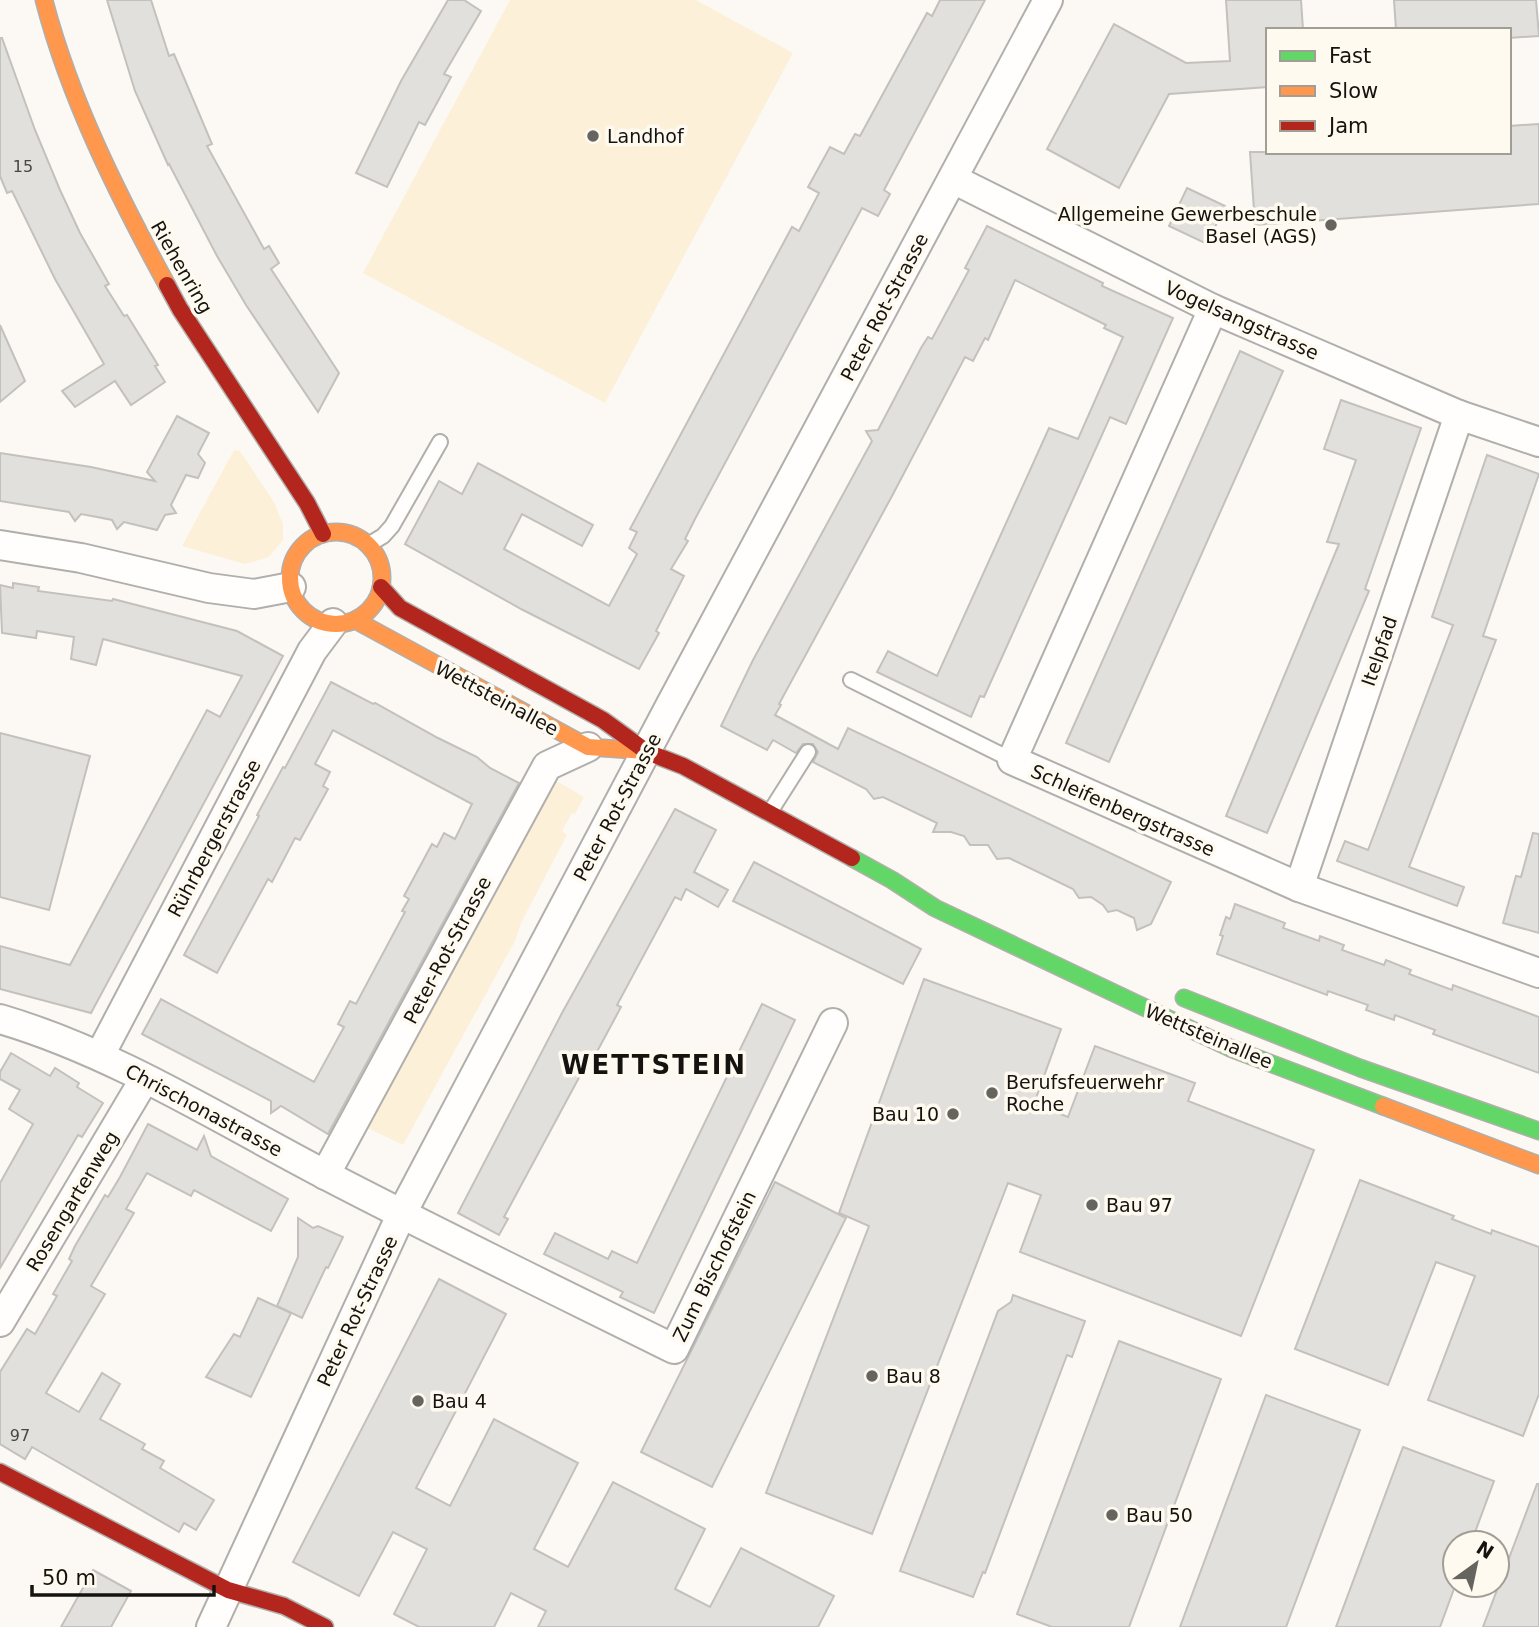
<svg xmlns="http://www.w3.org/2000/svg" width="1539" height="1627" viewBox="0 0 1539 1627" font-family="'DejaVu Sans',sans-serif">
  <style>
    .green { fill: #fdf0d9 }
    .building { fill: #e2e0dc; stroke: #c4c1bd; stroke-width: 2 }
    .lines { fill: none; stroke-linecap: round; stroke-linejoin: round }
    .lane-casing { stroke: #b1afab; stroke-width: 18 }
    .street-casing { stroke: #b1afab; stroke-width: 32 }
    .fast-casing { stroke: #b1afab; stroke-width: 19 }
    .slow-casing { stroke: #b1afab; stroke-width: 19 }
    .jam-casing { stroke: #b1afab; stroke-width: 19 }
    .lane { stroke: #fffefd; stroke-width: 14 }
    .street { stroke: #fffefd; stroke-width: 28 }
    .fast { stroke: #63d668; stroke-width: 16 }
    .slow { stroke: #ff974d; stroke-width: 16 }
    .jam { stroke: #b3261e; stroke-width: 16 }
    .poi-dot { fill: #66645f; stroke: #fffaf0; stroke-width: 2.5 }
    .labels { text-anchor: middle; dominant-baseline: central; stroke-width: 7; stroke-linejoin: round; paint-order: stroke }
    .number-label { font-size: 16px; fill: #494743 }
    .poi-label { font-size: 19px; fill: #15130f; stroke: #fffaf0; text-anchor: start }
    .street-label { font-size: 19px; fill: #15130f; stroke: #fffaf0 }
    .district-label { font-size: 26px; font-weight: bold; letter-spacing: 2px; fill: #15130f; stroke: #fffaf0 }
  </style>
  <rect width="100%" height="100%" fill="#fcf9f4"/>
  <g class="green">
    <polygon points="510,0 696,0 793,53 605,403 363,273"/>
    <polygon points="234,450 240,451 274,502 283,524 283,540 269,557 245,564 182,546"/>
    <polygon points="548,776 584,797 575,814 572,813 562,831 567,835 521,923 515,941 403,1145 359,1124"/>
  </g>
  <g class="building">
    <polygon points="107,0 151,0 169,56 174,54 212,144 207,146 264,249 269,246 279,263 271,269 339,373 318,412 246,305 217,256 169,164 168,165 135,91"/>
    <polygon points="448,0 464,0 481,11 444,74 451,77 425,125 419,122 387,187 356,173 401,81"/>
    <polygon points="940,0 985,0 884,190 890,194 878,216 862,208 695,519 685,539 688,541 671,569 684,576 656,631 659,633 639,669 521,609 405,544 439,481 462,494 478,463 593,525 582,546 522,514 504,549 609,606 637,554 629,548 637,532 630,529 792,227 799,231 819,193 808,187 830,147 844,154 855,134 860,136 927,13 932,16"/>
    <polygon points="1226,0 1301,0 1303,30 1268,30 1268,87 1169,94 1119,188 1047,149 1114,24 1186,63 1230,61"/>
    <polygon points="1394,0 1536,0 1539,36 1509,38 1509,30 1396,30"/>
    <polygon points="0,38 2,38 35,130 60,190 80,233 109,284 105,286 124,316 127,315 158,365 155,366 165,382 131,405 115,381 75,407 62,391 104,364 55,279 12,191 7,193 0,176"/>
    <polygon points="1539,124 1539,204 1255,225 1250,152 1509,152 1509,126"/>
    <polygon points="1187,188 1225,206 1207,244 1169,226"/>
    <polygon points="987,226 1103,283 1102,286 1173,318 1126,424 1110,417 984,697 980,696 971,717 877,672 888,651 937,676 1049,428 1078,439 1123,337 1104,328 1106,325 1015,280 988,340 985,338 973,361 965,357 892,496 779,704 781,705 775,715 838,749 848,728 1171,882 1151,924 1137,930 1134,918 1117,910 1108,912 1103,905 1091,897 1079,898 1073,889 1009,858 997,859 988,845 970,845 964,836 951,832 933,832 937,823 883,797 874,799 866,789 813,762 818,752 813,744 803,744 796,753 773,740 767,750 721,726 753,660 872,441 866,431 878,430 921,348 928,337 932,339 969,270 965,268"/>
    <polygon points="0,325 25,381 0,402"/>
    <polygon points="1240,351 1283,371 1109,762 1066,743"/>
    <polygon points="1341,400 1421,428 1365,589 1369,591 1267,833 1226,816 1339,544 1327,542 1356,460 1324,449"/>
    <polygon points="177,416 209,433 198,454 205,463 198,478 186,475 171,505 176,513 165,515 157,530 124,522 117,529 112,520 97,517 81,514 75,521 69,512 0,501 0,453 91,467 155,481 147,472"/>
    <polygon points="1487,455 1539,474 1483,636 1496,640 1409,867 1464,887 1457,906 1337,861 1345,841 1368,850 1453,625 1432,617"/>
    <polygon points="13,583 39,587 38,591 112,601 113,599 237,631 283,656 91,1013 0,989 0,946 70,965 207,710 220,717 242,676 103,639 96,665 71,659 74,637 37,631 36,638 2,633 0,585 13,588"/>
    <polygon points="331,682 373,704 375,703 438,738 477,757 490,768 519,783 328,1134 281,1106 271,1113 271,1101 142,1034 161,999 314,1082 344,1027 338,1024 350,1001 356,1004 405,912 402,911 409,899 404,896 432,844 437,847 444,833 455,839 472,804 333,730 315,764 330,772 323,786 328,789 300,840 295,838 272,882 268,879 217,973 184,955 259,816 257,815 283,767 285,768"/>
    <polygon points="0,733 90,756 49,910 0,897"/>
    <polygon points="675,809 716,830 694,872 728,890 718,907 686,889 681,900 675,897 617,1005 621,1007 592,1061 589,1059 504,1217 508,1219 499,1235 458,1213 562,1013"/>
    <polygon points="1533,833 1539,834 1539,933 1503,923 1516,876 1521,877"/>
    <polygon points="754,862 921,949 903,984 733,901"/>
    <polygon points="1235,904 1285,923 1283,928 1319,941 1320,936 1344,945 1342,950 1384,965 1386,960 1411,970 1409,974 1452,990 1453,985 1539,1017 1539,1073 1433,1034 1435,1030 1395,1015 1394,1020 1366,1010 1368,1005 1328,991 1327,995 1217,954 1223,936 1220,935 1226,917 1230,919"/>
    <polygon points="924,979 1061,1029 1034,1104 1068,1117 1095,1046 1195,1083 1188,1101 1314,1150 1241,1336 1020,1252 1041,1195 1008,1183 872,1534 766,1493 869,1226 839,1213"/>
    <polygon points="762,1004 795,1020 654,1313 620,1297 623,1292 544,1254 555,1233 608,1259 612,1251 637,1263"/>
    <polygon points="11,1053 50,1076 55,1068 79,1083 77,1087 103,1103 82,1137 78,1135 0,1268 0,1183 33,1124 9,1109 20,1090 0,1079 0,1072"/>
    <polygon points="148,1124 197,1150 204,1136 211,1156 288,1199 271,1231 194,1190 191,1196 147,1173 126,1209 134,1213 91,1286 105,1294 46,1393 79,1412 102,1373 120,1384 100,1419 145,1444 142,1449 164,1461 160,1468 214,1500 196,1530 184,1523 179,1532 32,1447 25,1459 0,1444 0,1372 27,1329 35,1334 57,1296 53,1294 72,1261 69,1259 75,1246 105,1195 108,1197 120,1177"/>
    <polygon points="1360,1180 1454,1216 1452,1219 1491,1234 1492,1230 1539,1247 1539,1394 1523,1436 1428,1400 1475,1276 1436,1262 1388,1385 1295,1349"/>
    <polygon points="775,1182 846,1218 712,1487 641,1452"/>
    <polygon points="298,1218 313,1228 318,1226 343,1237 328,1268 326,1267 302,1318 277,1306 298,1257"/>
    <polygon points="439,1279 506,1314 416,1488 450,1506 494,1419 578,1463 534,1549 568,1567 613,1482 705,1529 675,1589 710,1607 741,1548 834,1596 818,1627 538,1627 546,1611 511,1593 494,1627 419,1627 394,1614 427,1549 393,1532 359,1596 293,1562"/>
    <polygon points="1013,1295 1085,1321 1072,1357 1067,1355 985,1573 983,1572 973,1597 900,1571 998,1311 1011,1302"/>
    <polygon points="258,1298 291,1313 251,1397 206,1377 234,1334 240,1337"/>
    <polygon points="1119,1341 1221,1379 1129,1627 1052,1627 1017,1614"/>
    <polygon points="1266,1395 1360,1430 1286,1627 1180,1627"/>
    <polygon points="1403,1447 1494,1481 1471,1543 1455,1543 1455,1586 1440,1627 1336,1627"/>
    <polygon points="1537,1484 1539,1484 1539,1627 1483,1627"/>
    <polygon points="93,1570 131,1591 111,1627 61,1627"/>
  </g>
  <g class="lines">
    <g class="lane-casing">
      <g id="lane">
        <polyline points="368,545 383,536 392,526 440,442"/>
        <polyline points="851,680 1012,760"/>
        <polyline points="770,812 808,752"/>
      </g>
    </g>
    <g class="street-casing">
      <g id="street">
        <polyline points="953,179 1213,309 1459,415 1539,442"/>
        <polyline points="1213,309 1012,760 1299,887 1539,973"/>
        <polyline points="0,545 81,558 209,588 254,594 291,587"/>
        <polyline points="1299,887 1459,415"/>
        <path d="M 0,1019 C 113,1052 219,1119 324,1174 C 439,1234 557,1291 674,1349 L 833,1023"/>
        <polyline points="100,1055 312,651 333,623"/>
        <polyline points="325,1175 547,766 588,747"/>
        <polyline points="0,1322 144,1080"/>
        <polyline points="211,1627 402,1213 670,706 1048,0"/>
      </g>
    </g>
    <g class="fast-casing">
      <g id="fast">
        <polyline points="852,858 892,880 935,908 1230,1048 1383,1106"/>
        <polyline points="1184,998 1360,1068 1539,1131"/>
      </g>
    </g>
    <g class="slow-casing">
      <g id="slow">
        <path d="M 44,0 C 70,100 118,195 167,285"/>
        <circle cx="336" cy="578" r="46"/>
        <polyline points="355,620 588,747 646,751"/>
        <polyline points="1383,1106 1539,1165"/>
      </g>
    </g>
    <g class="jam-casing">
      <g id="jam">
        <polyline points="167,285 180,309 307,503 323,534"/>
        <polyline points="381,587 400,608 603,720 647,752 683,766 852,858"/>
        <polyline points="0,1472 228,1590 284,1606 325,1627"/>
      </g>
    </g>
    <use href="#lane" class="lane"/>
    <use href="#street" class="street"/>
    <use href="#fast" class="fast"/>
    <use href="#slow" class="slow"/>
    <use href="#jam" class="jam"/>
  </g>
  <g class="poi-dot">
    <circle cx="593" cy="136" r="7"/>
    <circle cx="1331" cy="225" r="7"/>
    <circle cx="992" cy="1093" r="7"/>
    <circle cx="953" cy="1114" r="7"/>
    <circle cx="1092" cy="1205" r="7"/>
    <circle cx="872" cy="1376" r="7"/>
    <circle cx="418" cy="1401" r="7"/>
    <circle cx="1112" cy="1515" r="7"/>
  </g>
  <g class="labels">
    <g class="number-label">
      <text x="23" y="166">15</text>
      <text x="20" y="1435">97</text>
    </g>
    <g class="poi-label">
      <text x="607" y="136">Landhof</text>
      <text x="1317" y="214" text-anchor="end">Allgemeine Gewerbeschule<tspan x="1317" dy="22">Basel (AGS)</tspan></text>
      <text x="1006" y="1082">Berufsfeuerwehr<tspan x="1006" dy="22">Roche</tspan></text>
      <text x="939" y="1114" text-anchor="end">Bau 10</text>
      <text x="1106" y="1205">Bau 97</text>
      <text x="886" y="1376">Bau 8</text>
      <text x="432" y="1401">Bau 4</text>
      <text x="1126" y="1515">Bau 50</text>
    </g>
    <g class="street-label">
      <text transform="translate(182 267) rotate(60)">Riehenring</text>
      <text transform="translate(884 307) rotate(-62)">Peter Rot-Strasse</text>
      <text transform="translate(1242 320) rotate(24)">Vogelsangstrasse</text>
      <text transform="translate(1379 651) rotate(-71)">Itelpfad</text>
      <text transform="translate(497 698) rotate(28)">Wettsteinallee</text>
      <text transform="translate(617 807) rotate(-62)">Peter Rot-Strasse</text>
      <text transform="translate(1123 810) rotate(24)">Schleifenbergstrasse</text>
      <text transform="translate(214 838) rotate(-62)">Rührbergerstrasse</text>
      <text transform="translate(447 950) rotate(-62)">Peter-Rot-Strasse</text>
      <text transform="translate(1209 1036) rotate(23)">Wettsteinallee</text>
      <text transform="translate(204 1110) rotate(28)">Chrischonastrasse</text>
      <text transform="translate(72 1201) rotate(-59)">Rosengartenweg</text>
      <text transform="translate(714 1266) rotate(-64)">Zum Bischofstein</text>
      <text transform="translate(357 1311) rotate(-65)">Peter Rot-Strasse</text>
    </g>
    <g class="district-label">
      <text x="654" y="1065">WETTSTEIN</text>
    </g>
  </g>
  <rect x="1266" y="28" width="245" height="126" fill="#fffaf0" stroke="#a19e96" stroke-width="2"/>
  <rect x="1280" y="51" width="35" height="10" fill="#63d668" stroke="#a19e96" stroke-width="2"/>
  <text x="1329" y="63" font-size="21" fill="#15130f">Fast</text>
  <rect x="1280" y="86" width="35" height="10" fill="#ff974d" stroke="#a19e96" stroke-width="2"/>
  <text x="1329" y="98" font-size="21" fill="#15130f">Slow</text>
  <rect x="1280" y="121" width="35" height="10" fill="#b3261e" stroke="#a19e96" stroke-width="2"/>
  <text x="1329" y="133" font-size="21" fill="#15130f">Jam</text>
  <g transform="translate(1476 1564) rotate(33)"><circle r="33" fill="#fffaf0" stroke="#a19e96" stroke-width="2"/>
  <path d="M0-5L12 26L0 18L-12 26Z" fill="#66645f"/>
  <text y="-10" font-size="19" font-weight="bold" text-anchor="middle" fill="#15130f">N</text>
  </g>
  <path d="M32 1585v10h182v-10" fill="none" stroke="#15130f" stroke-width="3.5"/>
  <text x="42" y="1585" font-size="21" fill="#15130f" stroke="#fffaf0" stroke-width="5" paint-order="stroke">50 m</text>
</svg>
